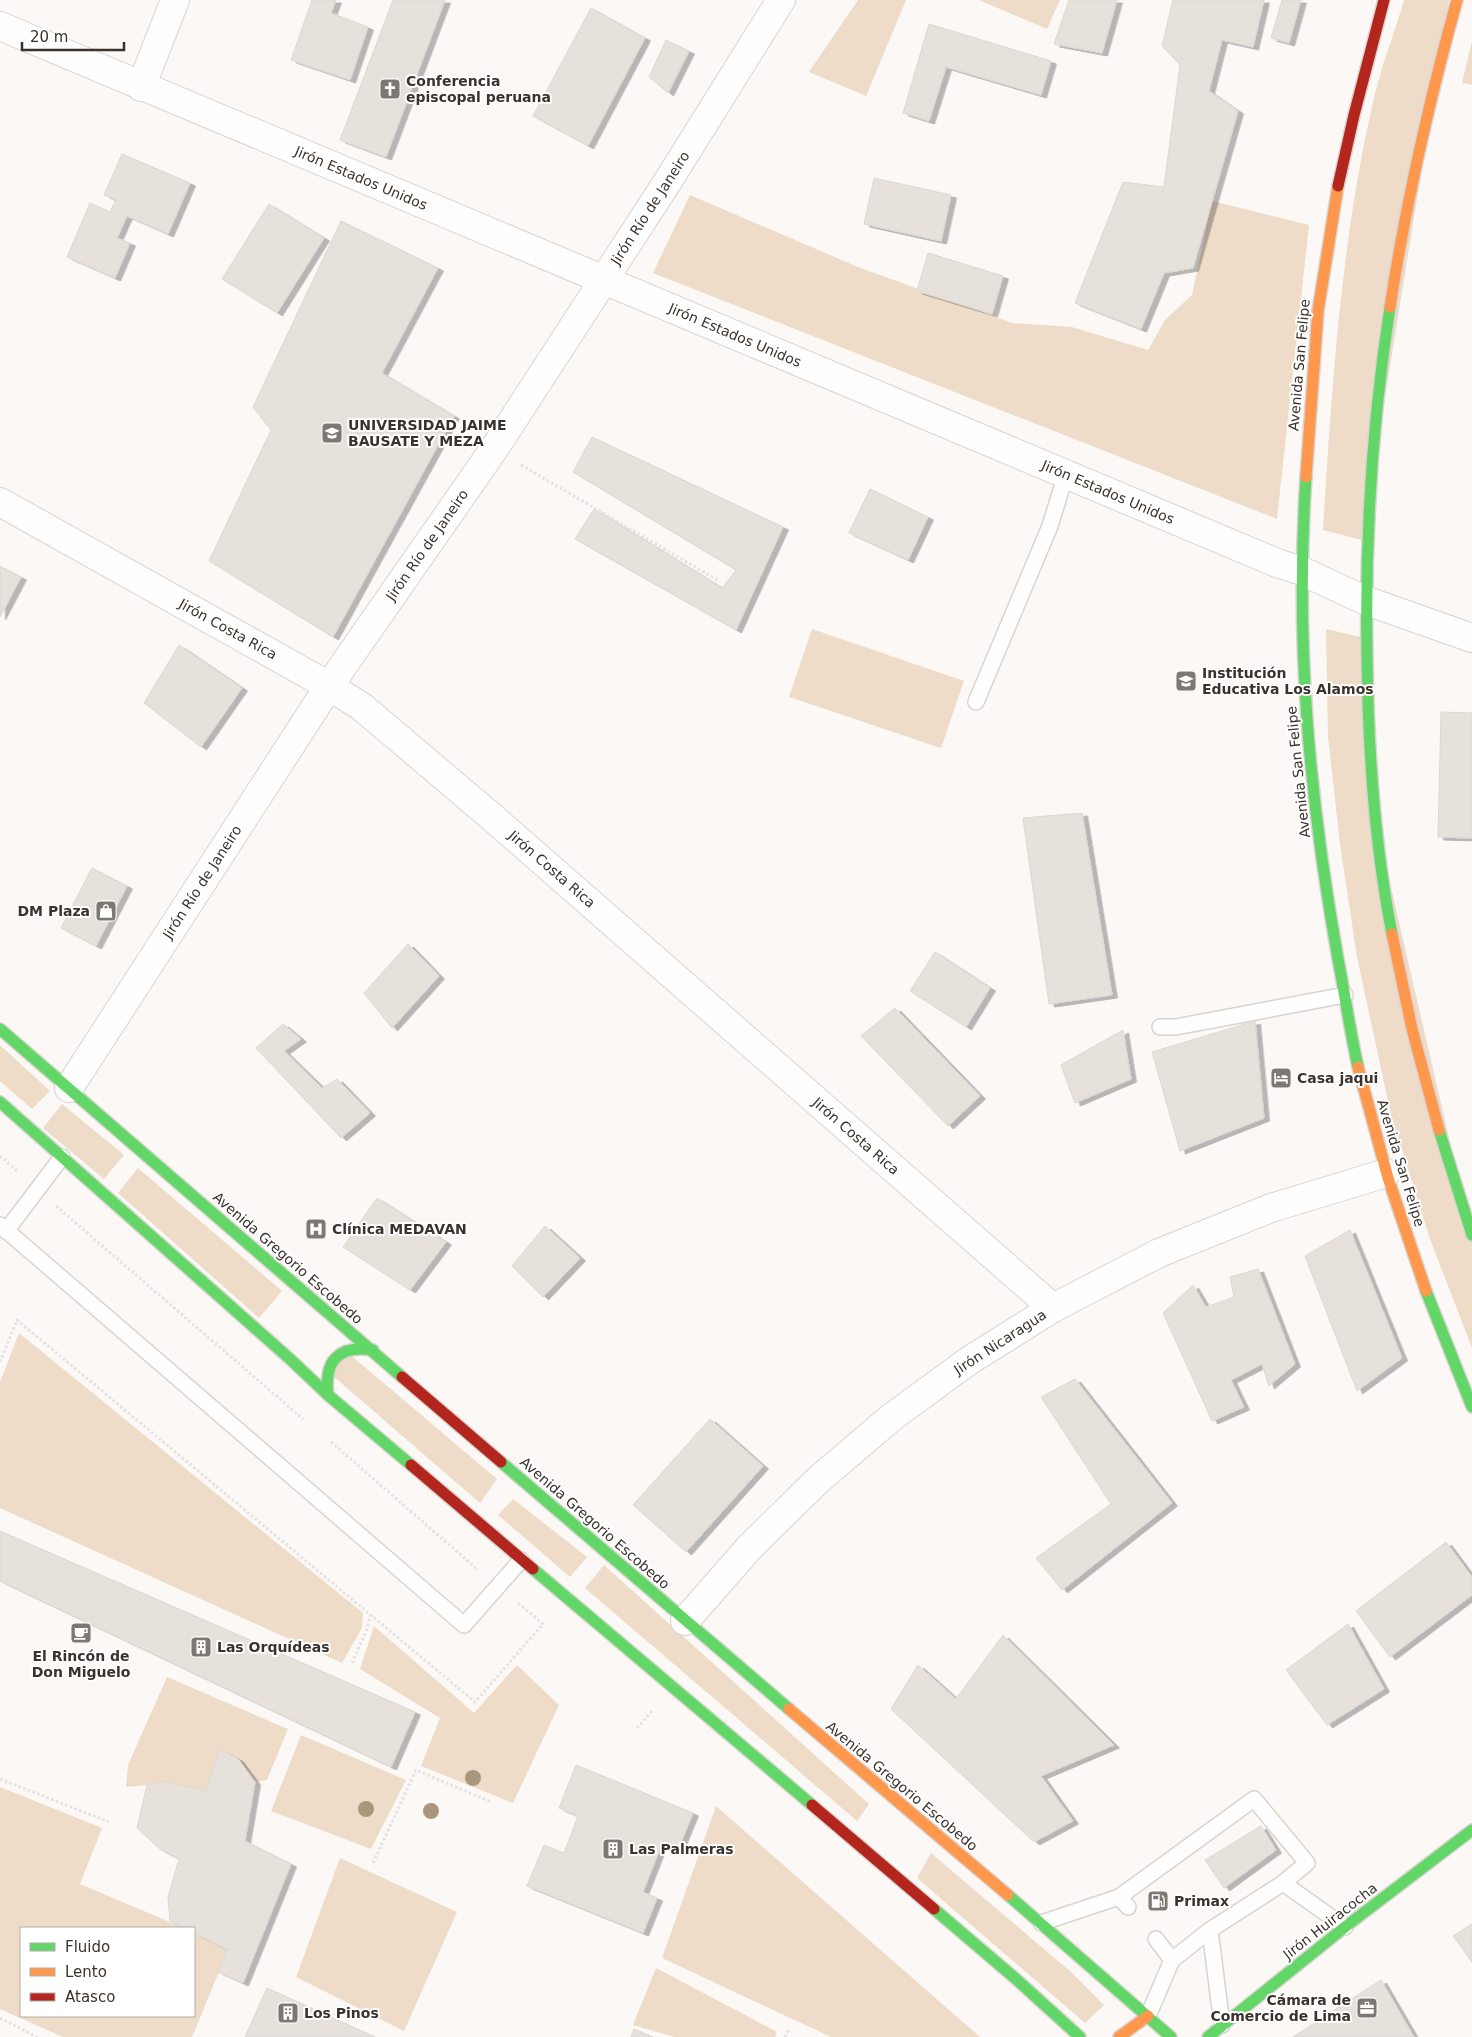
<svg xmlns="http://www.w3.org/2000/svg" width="1472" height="2037" viewBox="0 0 1472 2037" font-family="'DejaVu Sans',sans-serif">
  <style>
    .green { fill: #eedcc8 }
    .building { fill: #e6e1db; stroke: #dcd7d2; filter: url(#shadow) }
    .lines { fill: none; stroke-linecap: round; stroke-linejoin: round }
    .lane-casing { stroke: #d9d4d0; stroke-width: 18 }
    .street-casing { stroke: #d9d4d0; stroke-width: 30 }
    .fast-casing { stroke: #d9d4d0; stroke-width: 14 }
    .slow-casing { stroke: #d9d4d0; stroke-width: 14 }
    .jam-casing { stroke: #d9d4d0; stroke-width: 14 }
    .path { stroke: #e4e3e2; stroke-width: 3; stroke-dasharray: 2.5 2.5; stroke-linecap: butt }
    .lane { stroke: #fefefe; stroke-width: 15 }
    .street { stroke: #fefefe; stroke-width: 28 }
    .fast { stroke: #63d668; stroke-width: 11 }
    .slow { stroke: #ff974d; stroke-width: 11 }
    .jam { stroke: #b3261e; stroke-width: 11 }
    .tree { fill: #aa967d }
    .labels { text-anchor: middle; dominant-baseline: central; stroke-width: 4; stroke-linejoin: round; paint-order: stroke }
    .poi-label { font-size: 14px; font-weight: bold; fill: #3b332b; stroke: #fff; text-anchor: start }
    .street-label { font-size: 14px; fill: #3b332b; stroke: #fff }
  </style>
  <defs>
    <filter id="shadow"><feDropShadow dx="5.5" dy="3" stdDeviation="0" flood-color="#0004"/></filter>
  </defs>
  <rect width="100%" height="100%" fill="#fbf8f6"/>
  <g class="green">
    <polygon points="858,0 906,0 866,96 809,72"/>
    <polygon points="979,0 1060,0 1047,29"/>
    <path d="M 1404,0 L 1449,0 L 1362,540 L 1323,530 C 1332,384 1341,237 1375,94 C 1383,62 1395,31 1404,0 Z"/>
    <polygon points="1472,41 1472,85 1462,83"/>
    <polygon points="690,195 858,267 1012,323 1072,327 1148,350 1165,320 1192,295 1212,201 1309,225 1277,519 653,273"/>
    <polygon points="812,629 964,681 941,748 789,697"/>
    <polygon points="1326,629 1365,638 1383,853 1472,1237 1472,1348 1430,1239 1391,1115 1357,957 1340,844 1328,736"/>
    <polygon points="0,1045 50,1091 32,1109 0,1081"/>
    <polygon points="62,1104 124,1155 104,1179 43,1128"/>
    <polygon points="138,1168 282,1291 259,1318 118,1193"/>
    <polygon points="19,1333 363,1613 362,1628 342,1663 0,1508 0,1382"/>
    <polygon points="341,1347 497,1479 480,1503 325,1369"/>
    <polygon points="513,1499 587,1557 570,1577 498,1515"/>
    <polygon points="604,1565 869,1804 857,1821 585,1588"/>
    <polygon points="374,1626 474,1713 517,1665 559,1705 513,1803 421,1766 440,1718 360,1669"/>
    <polygon points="167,1677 288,1729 267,1780 255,1782 238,1759 220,1749 206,1791 161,1781 147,1785 126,1787 128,1765"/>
    <polygon points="301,1735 406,1780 371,1849 271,1811"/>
    <polygon points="0,1787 102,1828 80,1884 184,1928 21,1928 21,2016 194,2016 194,1933 228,1950 192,2037 63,2037 0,2009"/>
    <polygon points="716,1806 980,2037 831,2037 662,1958"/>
    <polygon points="931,1853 1071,1972 1104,2005 1085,2023 917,1878"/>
    <polygon points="340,1858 457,1912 404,2031 296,1977"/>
    <polygon points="656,1968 777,2032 775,2037 674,2037 633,2025"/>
  </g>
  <g class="building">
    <polygon points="312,0 336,0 331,13 368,27 350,80 291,60"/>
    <polygon points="393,0 445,0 386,157 340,140"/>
    <polygon points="1069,0 1117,0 1102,53 1054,44"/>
    <polygon points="1173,0 1264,0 1253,47 1222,40 1209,91 1238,111 1193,268 1164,273 1141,329 1075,303 1123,182 1164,187 1180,65 1162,46"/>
    <polygon points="1282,0 1301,0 1289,43 1271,38"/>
    <polygon points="591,8 645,38 588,146 533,116"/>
    <polygon points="929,24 1051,61 1041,95 946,67 929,121 903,113"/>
    <polygon points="666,40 689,51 668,93 649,77"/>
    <polygon points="122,154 190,183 168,234 127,216 117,238 130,243 115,278 67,257 90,203 110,212 116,200 104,195"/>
    <polygon points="874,178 951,195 941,241 864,224"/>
    <polygon points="269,204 324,238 277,313 222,279"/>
    <polygon points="341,221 438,268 382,373 454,416 333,637 209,561 271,430 253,407"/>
    <polygon points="928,253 1003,276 992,314 917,291"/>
    <polygon points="592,437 783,527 736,630 575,539 594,509 722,588 736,570 573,472"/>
    <polygon points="870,489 928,517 908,560 849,533"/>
    <polygon points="0,566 21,577 0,617"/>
    <polygon points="179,645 242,688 201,747 144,703"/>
    <polygon points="1441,712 1472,713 1472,838 1438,837"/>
    <polygon points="1082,813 1112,995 1049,1004 1023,818"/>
    <polygon points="92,868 127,886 96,946 61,928"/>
    <polygon points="408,944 439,976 392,1028 364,993"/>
    <polygon points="935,952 990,988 966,1027 910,991"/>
    <polygon points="895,1008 980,1096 948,1126 861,1036"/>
    <polygon points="1255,1021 1264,1118 1180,1151 1152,1052"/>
    <polygon points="283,1024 301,1039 284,1051 322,1088 337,1079 370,1113 341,1138 256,1048"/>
    <polygon points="1123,1030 1131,1079 1075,1103 1061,1065"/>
    <polygon points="377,1198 446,1242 410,1290 343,1247"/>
    <polygon points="545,1226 580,1258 543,1297 512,1266"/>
    <polygon points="1350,1230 1402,1358 1357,1391 1305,1256"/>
    <polygon points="1258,1269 1295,1364 1269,1386 1262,1364 1231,1380 1244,1407 1212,1421 1163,1313 1193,1285 1206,1307 1234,1297 1230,1277"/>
    <polygon points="1075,1379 1172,1503 1062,1590 1036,1558 1111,1504 1041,1397"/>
    <polygon points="710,1419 763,1466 686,1552 633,1505"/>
    <polygon points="0,1531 415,1712 391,1767 0,1581"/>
    <polygon points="1446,1542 1472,1577 1472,1595 1390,1657 1356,1611"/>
    <polygon points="1348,1624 1384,1689 1327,1725 1286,1670"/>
    <polygon points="1003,1635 1114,1745 1041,1776 1073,1821 1034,1842 891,1709 918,1665 956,1699"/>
    <polygon points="220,1749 238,1759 255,1782 245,1841 291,1864 243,1983 218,1972 228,1950 194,1933 194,1928 184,1928 170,1921 168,1897 179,1859 161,1850 137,1828 147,1785 161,1781 206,1791"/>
    <polygon points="576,1765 693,1813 677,1852 661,1846 643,1892 657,1898 643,1933 527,1886 544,1845 564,1853 578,1816 559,1808"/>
    <polygon points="1261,1826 1276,1850 1224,1888 1205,1860"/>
    <polygon points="1472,1924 1472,1962 1453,1936"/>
    <polygon points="1381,1980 1414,2037 1293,2037"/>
    <polygon points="267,1988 375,2037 245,2037"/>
    <polygon points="634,2029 653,2037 631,2037"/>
  </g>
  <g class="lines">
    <g class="lane-casing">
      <g id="lane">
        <polyline points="976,702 1050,526 1066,474"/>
        <polyline points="1160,1027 1176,1027 1345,995"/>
        <polyline points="0,1225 464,1625 521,1560"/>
        <polyline points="6,1231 62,1157"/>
        <polyline points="1119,1897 1254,1799 1307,1863 1283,1883"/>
        <polyline points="1041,1923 1119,1897 1128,1907"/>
        <polyline points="1172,1960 1210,1930"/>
        <polyline points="1148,2016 1172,1960 1156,1939"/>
        <polyline points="1222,2025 1210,1930 1283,1883 1345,1927"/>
      </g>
    </g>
    <g class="street-casing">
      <g id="street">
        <polyline points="0,26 1277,563 1302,571 1364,600 1472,638"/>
        <polyline points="141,87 175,0"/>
        <polyline points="0,502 329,686 362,707 493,818 1053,1308"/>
        <polyline points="69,1088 329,686 494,449 668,181 781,0"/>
        <polyline points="685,1621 749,1548 818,1480 892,1417 970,1360 1053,1308 1159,1253 1271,1208 1386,1173"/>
      </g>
    </g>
    <g class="fast-casing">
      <g id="fast">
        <path d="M 1390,307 C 1372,422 1365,539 1367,655 C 1368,749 1374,842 1392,934"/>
        <path d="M 1306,477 C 1295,642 1309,797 1338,959 C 1345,995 1350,1031 1358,1067"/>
        <polyline points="0,1029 402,1377"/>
        <polyline points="0,1102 290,1359 328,1395 411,1465"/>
        <polyline points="1439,1130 1472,1235"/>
        <polyline points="1426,1291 1472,1407"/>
        <path d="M 328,1395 C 324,1361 338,1345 373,1350"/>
        <polyline points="501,1462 789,1709"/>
        <polyline points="533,1569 812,1805"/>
        <polyline points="1008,1895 1171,2037"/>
        <polyline points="934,1909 1016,1979 1080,2037"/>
        <polyline points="1208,2037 1345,1927 1472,1830"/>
      </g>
    </g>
    <g class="slow-casing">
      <g id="slow">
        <path d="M 1390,307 C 1406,203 1429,101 1457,0"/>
        <polyline points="1306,477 1318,311 1338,186"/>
        <polyline points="1392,934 1412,1029 1439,1130"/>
        <polyline points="1358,1067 1388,1178 1426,1291"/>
        <polyline points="789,1709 1008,1895"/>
        <polyline points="1119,2037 1148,2016"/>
      </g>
    </g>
    <g class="jam-casing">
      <g id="jam">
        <polyline points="1338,186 1354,115 1384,0"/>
        <polyline points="402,1377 501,1462"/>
        <polyline points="411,1465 533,1569"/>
        <polyline points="812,1805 934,1909"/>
      </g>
    </g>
    <g class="path">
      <polyline points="521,465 719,581"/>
      <polyline points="0,1156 18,1172"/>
      <polyline points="56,1206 303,1419"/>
      <polyline points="0,1362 17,1320 475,1702 543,1624 518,1603"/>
      <polyline points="331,1442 478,1570"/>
      <polyline points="352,1663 367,1629 370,1615"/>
      <polyline points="637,1728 652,1711"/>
      <polyline points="0,1779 109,1822"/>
      <polyline points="373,1863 416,1770 491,1802"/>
      <polyline points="0,2018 37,2037"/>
      <polyline points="785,2037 789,2029"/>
    </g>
    <use href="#lane" class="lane"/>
    <use href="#street" class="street"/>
    <use href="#fast" class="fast"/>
    <use href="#slow" class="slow"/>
    <use href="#jam" class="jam"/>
  </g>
  <g class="tree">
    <circle cx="473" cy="1778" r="8"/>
    <circle cx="366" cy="1809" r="8"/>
    <circle cx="431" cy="1811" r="8"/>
  </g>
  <defs>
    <g id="church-square" transform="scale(1.125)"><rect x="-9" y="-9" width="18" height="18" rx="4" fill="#7e7872" stroke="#fff"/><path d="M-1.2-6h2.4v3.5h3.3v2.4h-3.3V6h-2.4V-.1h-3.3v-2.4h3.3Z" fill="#fff"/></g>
    <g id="university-square" transform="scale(1.125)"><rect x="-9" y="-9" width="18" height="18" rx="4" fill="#7e7872" stroke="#fff"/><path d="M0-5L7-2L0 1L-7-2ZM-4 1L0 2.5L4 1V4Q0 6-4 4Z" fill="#fff"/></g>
    <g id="school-square" transform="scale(1.125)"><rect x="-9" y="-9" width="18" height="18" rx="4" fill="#7e7872" stroke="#fff"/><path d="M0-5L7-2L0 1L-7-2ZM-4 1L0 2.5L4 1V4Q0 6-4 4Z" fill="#fff"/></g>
    <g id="shop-square" transform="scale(1.125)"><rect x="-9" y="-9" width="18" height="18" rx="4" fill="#7e7872" stroke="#fff"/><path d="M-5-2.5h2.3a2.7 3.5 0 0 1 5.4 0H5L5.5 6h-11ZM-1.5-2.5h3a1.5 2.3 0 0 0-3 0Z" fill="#fff"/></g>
    <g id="hotel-square" transform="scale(1.125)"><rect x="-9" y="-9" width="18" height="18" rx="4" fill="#7e7872" stroke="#fff"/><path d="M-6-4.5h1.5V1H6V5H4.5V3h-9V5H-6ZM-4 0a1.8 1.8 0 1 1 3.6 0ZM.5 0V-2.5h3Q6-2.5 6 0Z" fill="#fff"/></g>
    <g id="hospital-square" transform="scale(1.125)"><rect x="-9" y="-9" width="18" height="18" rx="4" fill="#7e7872" stroke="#fff"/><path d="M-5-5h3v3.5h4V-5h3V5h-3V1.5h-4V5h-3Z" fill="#fff"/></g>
    <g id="cafe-square" transform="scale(1.125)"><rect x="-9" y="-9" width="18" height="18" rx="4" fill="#7e7872" stroke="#fff"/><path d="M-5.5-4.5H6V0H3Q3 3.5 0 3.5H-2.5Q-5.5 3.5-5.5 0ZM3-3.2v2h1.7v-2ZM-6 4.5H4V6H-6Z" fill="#fff"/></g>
    <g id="building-square" transform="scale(1.125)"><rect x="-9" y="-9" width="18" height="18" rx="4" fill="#7e7872" stroke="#fff"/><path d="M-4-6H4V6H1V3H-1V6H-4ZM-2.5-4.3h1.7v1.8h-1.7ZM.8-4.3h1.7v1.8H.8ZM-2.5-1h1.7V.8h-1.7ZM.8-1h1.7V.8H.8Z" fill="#fff"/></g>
    <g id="fuel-square" transform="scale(1.125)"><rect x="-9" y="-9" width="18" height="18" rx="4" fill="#7e7872" stroke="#fff"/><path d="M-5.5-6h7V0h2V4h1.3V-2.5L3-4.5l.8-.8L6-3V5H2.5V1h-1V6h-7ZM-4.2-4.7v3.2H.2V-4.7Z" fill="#fff"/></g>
    <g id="office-square" transform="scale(1.125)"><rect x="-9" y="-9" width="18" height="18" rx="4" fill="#7e7872" stroke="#fff"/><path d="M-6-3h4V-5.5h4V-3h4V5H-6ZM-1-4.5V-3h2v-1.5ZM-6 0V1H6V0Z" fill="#fff"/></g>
  </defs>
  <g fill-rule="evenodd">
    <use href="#church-square" x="390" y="89"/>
    <use href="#university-square" x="332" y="433"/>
    <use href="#school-square" x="1186" y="681"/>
    <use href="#shop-square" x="106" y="911"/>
    <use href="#hotel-square" x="1281" y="1078"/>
    <use href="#hospital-square" x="316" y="1229"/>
    <use href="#cafe-square" x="81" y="1633"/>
    <use href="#building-square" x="201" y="1647"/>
    <use href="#building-square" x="613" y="1849"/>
    <use href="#fuel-square" x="1158" y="1901"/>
    <use href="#office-square" x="1367" y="2008"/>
    <use href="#building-square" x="288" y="2013"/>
  </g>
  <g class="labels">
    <g class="poi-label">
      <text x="406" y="81">Conferencia<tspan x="406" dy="16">episcopal peruana</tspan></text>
      <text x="348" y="425">UNIVERSIDAD JAIME<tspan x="348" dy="16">BAUSATE Y MEZA</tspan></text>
      <text x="1202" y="673">Institución<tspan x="1202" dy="16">Educativa Los Alamos</tspan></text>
      <text x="90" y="911" text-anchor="end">DM Plaza</text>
      <text x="1297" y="1078">Casa jaqui</text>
      <text x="332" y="1229">Clínica MEDAVAN</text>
      <text x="217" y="1647">Las Orquídeas</text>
      <text x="81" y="1656" text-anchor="middle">El Rincón de<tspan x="81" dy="16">Don Miguelo</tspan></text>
      <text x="629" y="1849">Las Palmeras</text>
      <text x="1174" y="1901">Primax</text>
      <text x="1351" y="2000" text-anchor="end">Cámara de<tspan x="1351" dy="16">Comercio de Lima</tspan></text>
      <text x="304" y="2013">Los Pinos</text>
    </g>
    <g class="street-label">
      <text transform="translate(361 178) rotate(23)">Jirón Estados Unidos</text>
      <text transform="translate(650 208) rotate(-57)">Jirón Río de Janeiro</text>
      <text transform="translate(735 335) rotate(23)">Jirón Estados Unidos</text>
      <text transform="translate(1299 365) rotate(-85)">Avenida San Felipe</text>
      <text transform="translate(1108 492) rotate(23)">Jirón Estados Unidos</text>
      <text transform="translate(427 545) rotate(-55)">Jirón Río de Janeiro</text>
      <text transform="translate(228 629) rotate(29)">Jirón Costa Rica</text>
      <text transform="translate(1298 772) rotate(-96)">Avenida San Felipe</text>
      <text transform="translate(552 869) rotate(41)">Jirón Costa Rica</text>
      <text transform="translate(202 882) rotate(-57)">Jirón Río de Janeiro</text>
      <text transform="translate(856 1136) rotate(41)">Jirón Costa Rica</text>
      <text transform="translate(1401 1163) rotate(73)">Avenida San Felipe</text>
      <text transform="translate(288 1258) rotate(41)">Avenida Gregorio Escobedo</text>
      <text transform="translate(1000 1342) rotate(-33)">Jirón Nicaragua</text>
      <text transform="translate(595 1523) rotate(41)">Avenida Gregorio Escobedo</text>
      <text transform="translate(902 1786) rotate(40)">Avenida Gregorio Escobedo</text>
      <text transform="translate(1330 1921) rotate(-38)">Jirón Huiracocha</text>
    </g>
  </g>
  <rect x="20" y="1927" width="175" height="90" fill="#ffffff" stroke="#b1adaa"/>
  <rect x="30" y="1943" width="25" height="8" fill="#63d668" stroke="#b1adaa"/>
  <text x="65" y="1952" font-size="15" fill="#3b332b">Fluido</text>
  <rect x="30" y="1968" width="25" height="8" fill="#ff974d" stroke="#b1adaa"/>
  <text x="65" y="1977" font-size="15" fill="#3b332b">Lento</text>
  <rect x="30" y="1993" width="25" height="8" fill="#b3261e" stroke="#b1adaa"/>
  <text x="65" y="2002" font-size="15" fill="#3b332b">Atasco</text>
  <path d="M22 42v8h102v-8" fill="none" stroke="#3b332b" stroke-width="2.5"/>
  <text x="30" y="42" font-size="15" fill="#3b332b" stroke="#ffffff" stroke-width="4" paint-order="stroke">20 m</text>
</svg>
